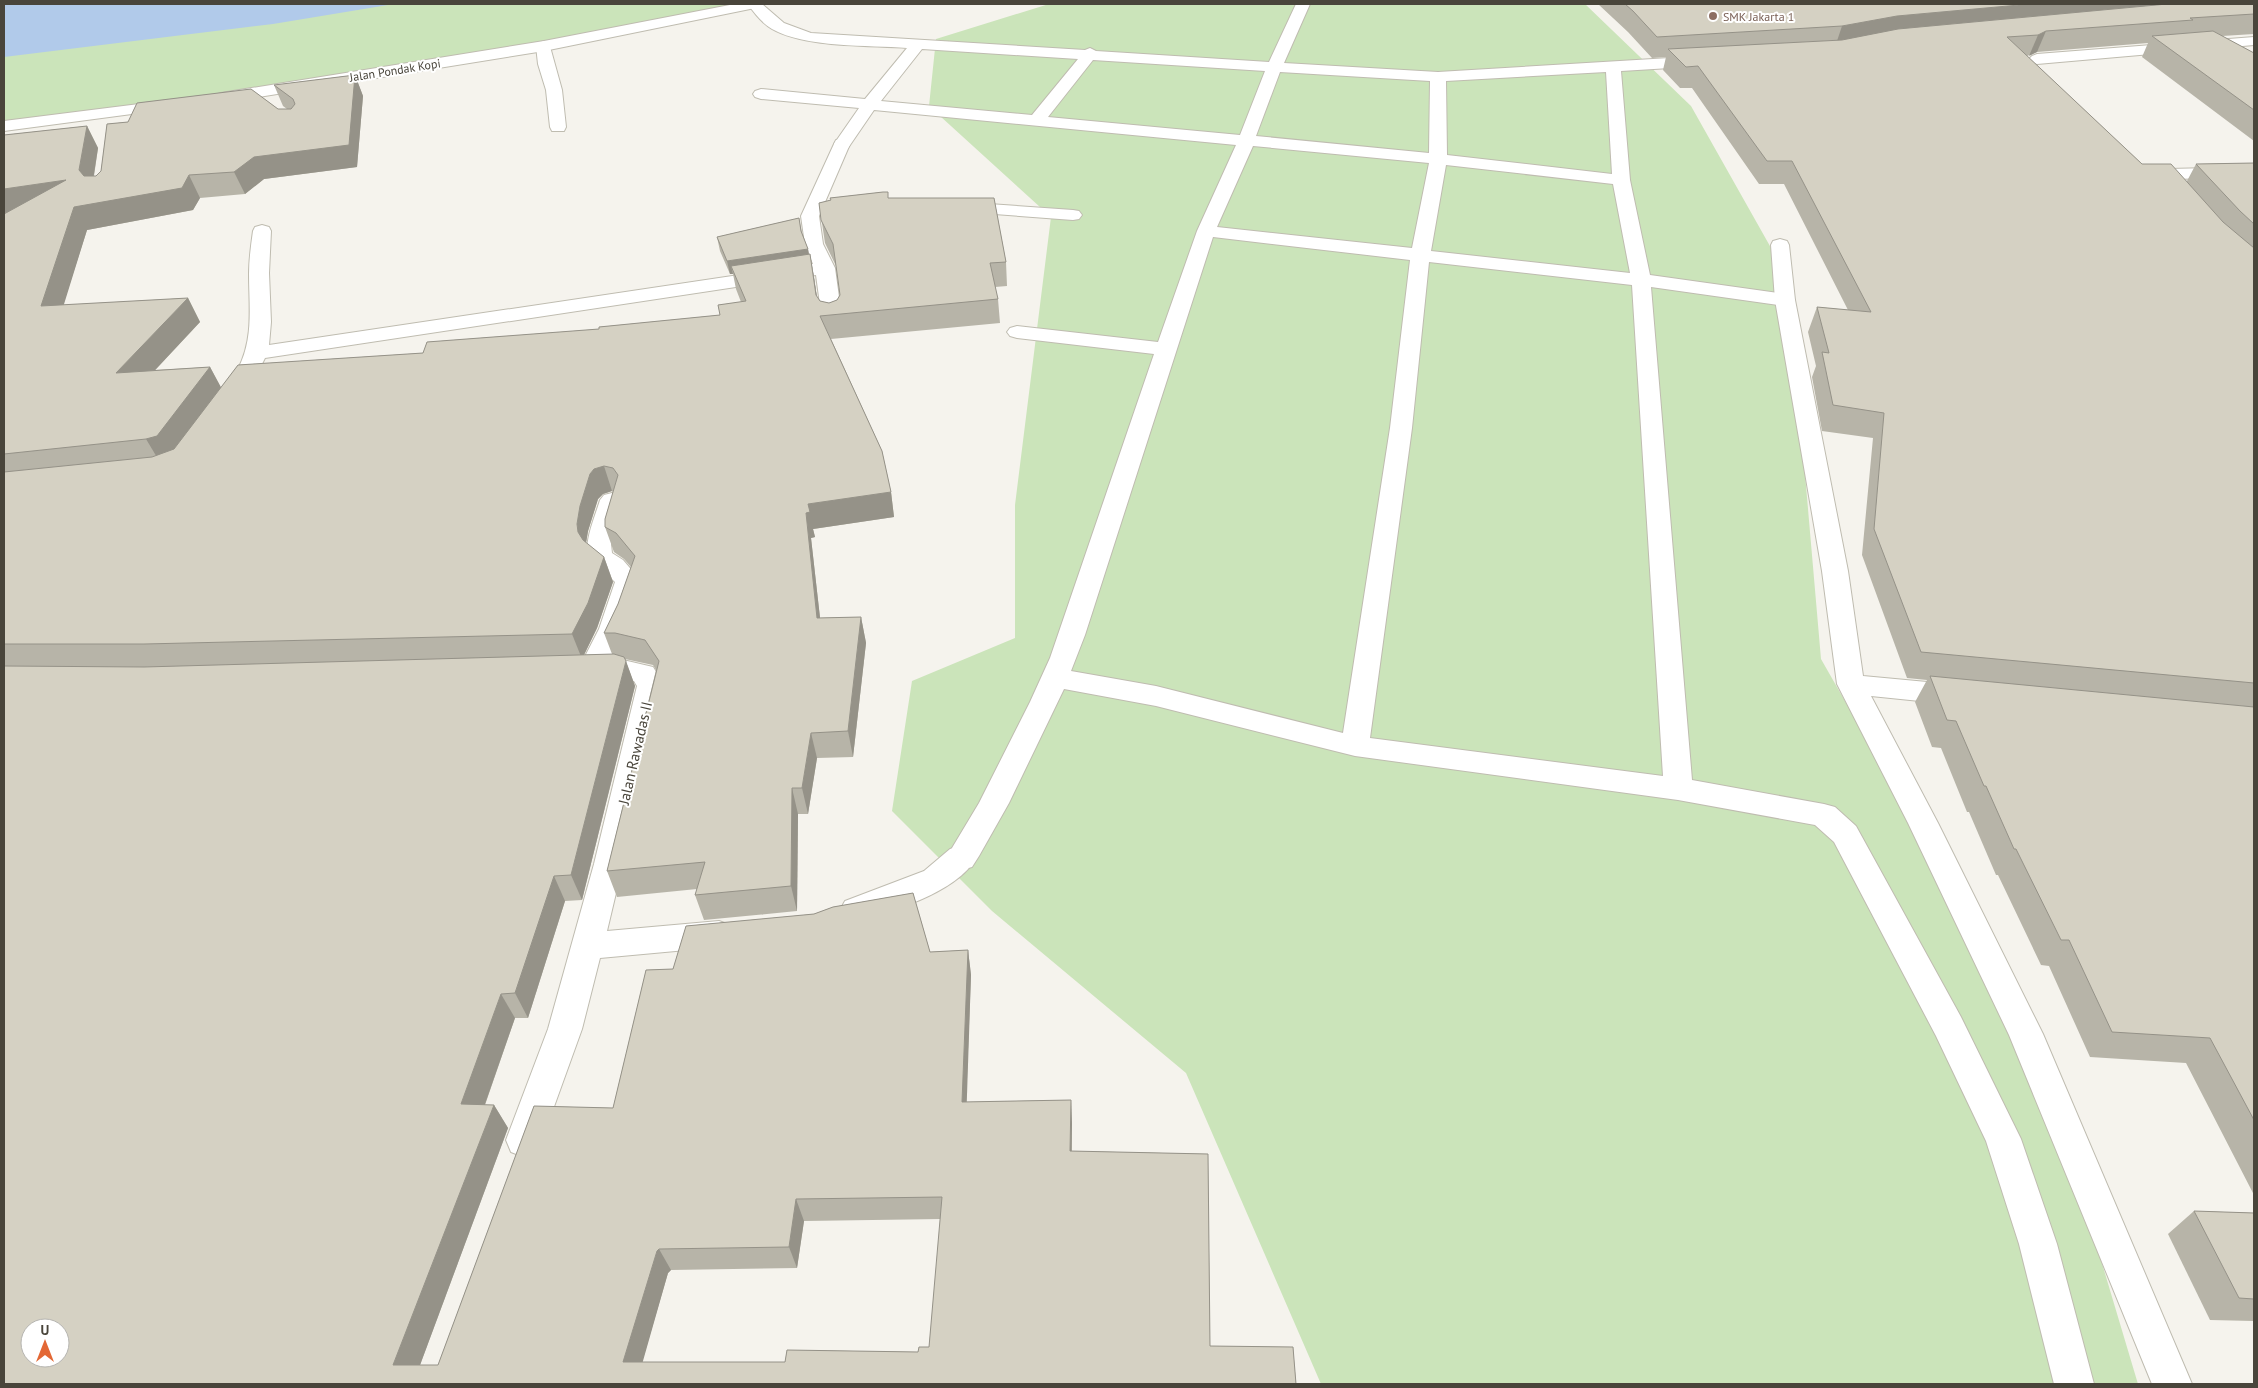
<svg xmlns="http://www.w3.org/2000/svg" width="2258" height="1388" viewBox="0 0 2258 1388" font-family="'PT Sans',sans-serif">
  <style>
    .green { fill: #cbe4ba }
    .water { fill: #b1caea }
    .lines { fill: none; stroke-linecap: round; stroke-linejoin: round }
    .service-casing { stroke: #bfbcb0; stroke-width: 2 }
    .minor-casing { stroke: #bfbcb0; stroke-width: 2 }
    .service { fill: #fff; fill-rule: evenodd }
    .minor { fill: #fff; fill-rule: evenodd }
    .wall { fill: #b7b4a8; fill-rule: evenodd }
    .shaded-wall { fill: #959288 }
    .building { fill: #d5d1c3; stroke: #959288; fill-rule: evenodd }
    .education-dot { fill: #8d6e63; stroke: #fff; stroke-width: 2 }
    .labels { text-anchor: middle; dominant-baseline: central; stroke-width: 4; stroke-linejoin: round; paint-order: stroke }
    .far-education-label { font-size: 12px; fill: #785e54; stroke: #fff; text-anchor: start }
    .far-street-label { font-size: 12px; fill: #49453b; stroke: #fff }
    .street-label { font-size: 15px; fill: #49453b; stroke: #fff }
  </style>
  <rect width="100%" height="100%" fill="#f5f3ed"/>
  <g class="green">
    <polygon points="4,4 755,4 544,46 253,94 4,126"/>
    <polygon points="1049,4 1585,4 1691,106 1788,278 1821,659 2032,1029 2138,1384 1321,1384 1186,1073 992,911 892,811 912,681 1015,638 1015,505 1051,217 929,106 936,39"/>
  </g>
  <polygon class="water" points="4,4 394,4 273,24 4,57"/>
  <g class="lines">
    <g class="service-casing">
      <g id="service">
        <path d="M 748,4 L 762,4 L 784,23 L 811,33 L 1085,50 L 1090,48 L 1096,51 L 1269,62 L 1296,4 L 1310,4 L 1284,63 L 1438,72 L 1703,56 L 1708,58 L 1711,61 L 1708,64 L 1703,66 L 1621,71 L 1630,180 L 1650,275 L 1785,294 L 1792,296 L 1795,300 L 1792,304 L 1785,306 L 1651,287 L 1692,780 L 1824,804 L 1835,807 L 1856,826 L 1961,1017 L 2021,1139 L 2057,1244 L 2094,1384 L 2054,1384 L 2019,1244 L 1986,1141 L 1936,1036 L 1834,842 L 1815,825 L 1678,800 L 1355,756 L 1156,706 L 1064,689 L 1009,803 L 979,856 L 972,867 L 961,870 L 950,867 L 946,858 L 979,803 L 1030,702 L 1050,658 L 1154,354 L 1017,338 L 1010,336 L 1007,332 L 1010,328 L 1017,326 L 1158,342 L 1197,231 L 1236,145 L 874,110 L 848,148 L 836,148 L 834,144 L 859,108 L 761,99 L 755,97 L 753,94 L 755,91 L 761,89 L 865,99 L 907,48 C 869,45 805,48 772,29 C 762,23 754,13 748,4 ZM 922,49 L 1078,59 L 1032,115 L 881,101 ZM 1093,60 L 1265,71 L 1240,135 L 1048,117 ZM 1280,72 L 1430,81 L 1429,153 L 1256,136 ZM 1606,72 L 1612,174 L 1447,155 L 1446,81 ZM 1253,146 L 1429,163 L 1412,248 L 1217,227 ZM 1446,165 L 1613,184 L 1630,273 L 1431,251 ZM 1213,237 L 1410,260 L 1390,428 L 1343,733 L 1156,686 L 1071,671 L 1085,635 ZM 1429,262 L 1632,285 L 1663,776 L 1370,738 L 1412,428 Z"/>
        <polygon points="2254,37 2254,45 2037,64 2032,62 2029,59 2032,56 2037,54"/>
        <polygon points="544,41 549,43 562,90 566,127 564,131 552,131 550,127 546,90 538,64 536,46 539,43"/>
      </g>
    </g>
    <g class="minor-casing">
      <g id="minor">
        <polygon points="735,4 762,4 755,8 544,51 221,103 215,101 213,98 215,95 221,93 544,41"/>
        <polygon points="171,100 177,102 179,105 177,108 4,131 4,121"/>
        <path d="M 842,139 L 848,140 L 850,144 L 819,216 L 823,244 L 835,268 L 842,319 L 839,323 L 832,325 L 825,323 L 822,319 L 816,275 L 265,358 L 257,374 L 249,375 L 241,374 L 238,369 C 254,338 249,307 249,274 C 249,259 251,245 253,231 L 255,227 L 262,225 L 269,227 L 271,231 L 269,273 L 271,322 L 269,345 L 813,264 L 805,244 L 801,216 L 834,144 L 836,140 Z"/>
        <polygon points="2254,167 2254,177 2173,179 2182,192 2179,196 2167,196 2153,177 2156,173 2168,169"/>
        <polygon points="960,202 1073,210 1079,211 1082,215 1079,219 1073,220 954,211 951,207 954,203"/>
        <polygon points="1780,239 1787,241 1789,245 1795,300 1848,571 1863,676 1959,685 1969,688 1973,695 1969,702 1959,705 1871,696 1938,823 2043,1034 2192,1384 2152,1384 2009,1035 1908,823 1837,684 1822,571 1775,300 1771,245 1773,241"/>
        <path d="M 612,493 L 620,495 L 624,500 L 611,544 L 612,553 L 623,560 L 641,581 L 625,629 L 610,660 L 623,660 L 653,667 L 665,686 L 607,931 L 719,921 L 730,925 L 735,934 L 730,943 L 719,947 L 600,958 L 582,1029 L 542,1140 L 537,1152 L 524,1157 L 511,1152 L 506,1140 L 548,1029 L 594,864 L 637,686 L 634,681 C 617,677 599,682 582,677 L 578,670 L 599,629 L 615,582 C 608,574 597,569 591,562 C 580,550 596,514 600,500 L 604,495 Z"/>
        <path d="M 961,846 L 972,849 L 976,858 C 958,892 892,911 856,923 L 845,919 L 840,910 L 845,901 L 924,871 L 950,849 Z"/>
      </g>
    </g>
    <use href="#service" class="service"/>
    <use href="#minor" class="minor"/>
  </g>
  <g class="wall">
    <polygon points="1598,4 2254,4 2254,34 2222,36 2254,53 2254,141 2142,57 2148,43 2037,52 2027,56 2142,164 2187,181 2196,164 2254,163 2254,1195 2186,1063 2090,1057 2049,966 2041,965 1998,875 1996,875 1969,812 1967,812 1941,748 1932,747 1915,702 1927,680 1907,678 1862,555 1873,438 1822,431 1812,377 1816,366 1808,332 1817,307 1848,310 1784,184 1759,184 1692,88 1680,88 1663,70 1666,57 1652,58 1628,32"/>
    <path d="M 355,75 L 363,96 L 357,167 L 264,179 L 245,194 L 200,198 L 193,210 L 87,230 L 63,305 L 188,298 L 200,322 L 155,370 L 210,367 L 221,388 L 238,365 L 423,353 L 427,342 L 599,329 L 599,327 L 720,315 L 718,305 L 741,302 L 736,289 L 733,274 L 730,274 L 720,251 L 717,237 L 799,218 L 802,233 L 808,249 L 809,254 L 810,254 L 817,297 L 820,301 L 829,303 L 837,300 L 840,295 L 836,266 L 825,243 L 819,203 L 831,200 L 830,198 L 883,192 L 888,192 L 888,198 L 994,198 L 1006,262 L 1007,286 L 995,287 L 998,299 L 1000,323 L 831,339 L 882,451 L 891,492 L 894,517 L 813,529 L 815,537 L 811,538 L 820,618 L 861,617 L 866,643 L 853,757 L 817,758 L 808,814 L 798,814 L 797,911 L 704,920 L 695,895 L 697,889 L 617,897 L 607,871 L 656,670 L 653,665 L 625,659 L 635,686 L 582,900 L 565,901 L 528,1018 L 515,1018 L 485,1105 L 494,1105 L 508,1128 L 420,1365 L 438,1365 L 534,1106 L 613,1108 L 646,970 L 673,969 L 686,926 L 814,914 L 833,907 L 913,893 L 930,952 L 968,950 L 971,975 L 966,1102 L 1071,1100 L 1072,1124 L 1072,1151 L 1208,1154 L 1210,1346 L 1293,1347 L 1296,1384 L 4,1384 L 4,214 L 5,213 L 4,213 L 4,135 L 87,126 L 98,148 L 94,176 L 96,176 L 101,171 L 107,124 L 128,122 L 137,103 L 251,89 L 278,109 L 287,109 L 283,106 L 274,85 ZM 612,491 L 613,492 L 605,519 L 605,527 L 614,552 L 624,559 L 631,567 L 618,604 L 604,633 L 612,654 L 584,655 L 597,628 L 613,582 L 604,557 L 586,543 L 588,531 L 598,499 L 603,494 ZM 941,1219 L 929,1347 L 919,1347 L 918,1352 L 787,1350 L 785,1362 L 642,1362 L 668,1273 L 671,1270 L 797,1268 L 804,1221 ZM 30,1328 L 60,1328 L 60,1358 L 30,1358 Z"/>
    <polygon points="2194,1211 2254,1213 2254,1321 2210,1320 2168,1234"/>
  </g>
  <g class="shaded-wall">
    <polygon points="2030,4 2247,4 1835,47 1842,26 1897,16"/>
    <polygon points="2046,31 2037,52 2029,56 2038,35"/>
    <polygon points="355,75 363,96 357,167 264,179 245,194 234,172"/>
    <polygon points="87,126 98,148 91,193 79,170"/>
    <polygon points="189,175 200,198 193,210 87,230 56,330 41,306 74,207"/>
    <polygon points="66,180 78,202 4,213 4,189"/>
    <polygon points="808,249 810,262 731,266 733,274 730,274 727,261"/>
    <polygon points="810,254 814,277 820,319 816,295"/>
    <polygon points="188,298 200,322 130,397 116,373"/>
    <polygon points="210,367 223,391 171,460 161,464 146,439"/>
    <polygon points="604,466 612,491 603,494 598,499 588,531 585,549 578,532 577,524 580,506 590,474 594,469"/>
    <polygon points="891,492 894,517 813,529 815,537 811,538 823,644 817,618 806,513 808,504"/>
    <polygon points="604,557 613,582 597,628 582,659 572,634"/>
    <polygon points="861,617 866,643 853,757 848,731"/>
    <polygon points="626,661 635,686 582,900 571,875"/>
    <polygon points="811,733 817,758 808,814 802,788"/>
    <polygon points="792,788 798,814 797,911 791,886"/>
    <polygon points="554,876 565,901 528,1018 515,993"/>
    <polygon points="968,950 971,975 966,1125 962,1102"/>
    <polygon points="501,994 515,1018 477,1127 461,1104"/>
    <polygon points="1071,1100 1072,1124 1071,1174 1070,1151"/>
    <polygon points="494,1105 508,1128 413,1384 393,1365"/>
    <polygon points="796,1199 804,1221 797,1268 789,1247"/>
    <polygon points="659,1249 671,1270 668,1273 637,1382 623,1362 657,1251"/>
  </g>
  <g class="building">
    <polygon points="1625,4 2030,4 1897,16 1842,26 1657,37 1633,11"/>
    <polygon points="2167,4 2254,4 2254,14 2190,18 2193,20 2046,31 2038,35 2007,37 2142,164 2171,164 2223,222 2254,248 2254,683 1921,652 1874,529 1884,413 1833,405 1822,352 1829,353 1817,307 1871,312 1792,161 1767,161 1698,66 1686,67 1668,49 1842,40 1898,29"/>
    <polygon points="2213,31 2254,53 2254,110 2152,36"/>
    <polygon points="355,75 349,145 254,157 234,172 189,175 182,188 74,207 41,306 188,298 116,373 210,367 157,436 146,439 4,454 4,214 66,180 4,189 4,135 87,126 79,170 84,176 96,176 101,171 107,124 128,122 137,103 251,89 278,109 291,109 295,104 293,99 274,85"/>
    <polygon points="2254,163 2254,224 2240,211 2196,164"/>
    <polygon points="883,192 888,192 888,198 994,198 1006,262 990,263 998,299 820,316 882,451 891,492 808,504 810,512 806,513 817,618 861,617 848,731 811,733 802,788 792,788 791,886 695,895 705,862 607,871 659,661 645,640 615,633 604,633 618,604 635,556 616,533 605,527 605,519 618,475 613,468 604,466 594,469 590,474 580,506 577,524 578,532 583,540 604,557 588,603 572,634 144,644 4,644 4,472 152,457 174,449 238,365 423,353 427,342 599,329 599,327 720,315 718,305 746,301 731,266 810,254 816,295 820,301 829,303 837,300 840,295 833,244 821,220 819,203 831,200 830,198"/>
    <polygon points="799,218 801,231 808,249 727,261 717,237"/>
    <path d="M 614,654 L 624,657 L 626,661 L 571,875 L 554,876 L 515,993 L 501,994 L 461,1104 L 494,1105 L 393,1365 L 438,1365 L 534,1106 L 613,1108 L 646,970 L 673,969 L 686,926 L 814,914 L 833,907 L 913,893 L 930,952 L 968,950 L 962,1102 L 1071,1100 L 1070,1151 L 1208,1154 L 1210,1346 L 1293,1347 L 1296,1384 L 4,1384 L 4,666 L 144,667 ZM 942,1197 L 929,1347 L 919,1347 L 918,1352 L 787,1350 L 785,1362 L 623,1362 L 657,1251 L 659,1249 L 789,1247 L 796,1199 ZM 30,1328 L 60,1328 L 60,1358 L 30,1358 Z"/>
    <polygon points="1930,676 2254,707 2254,1120 2210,1038 2112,1032 2069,940 2061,940 2016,849 2014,849 1986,786 1984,786 1956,721 1947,720"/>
    <polygon points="2194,1211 2254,1213 2254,1299 2239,1298"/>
  </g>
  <circle class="education-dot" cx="1713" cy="16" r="5"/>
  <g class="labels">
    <g class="far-education-label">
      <text x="1723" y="16">SMK Jakarta 1</text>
    </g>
    <g class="far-street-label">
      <text transform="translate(395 70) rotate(-9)">Jalan Pondak Kopi</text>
    </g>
    <g class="street-label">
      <text transform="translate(635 753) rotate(-77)">Jalan Rawadas II</text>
    </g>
  </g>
  <rect width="2258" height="1388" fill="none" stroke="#49453b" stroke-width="10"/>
  <g transform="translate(45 1343)"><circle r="24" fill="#ffffff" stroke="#b6b5b1"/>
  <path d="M0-4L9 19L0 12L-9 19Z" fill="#e36835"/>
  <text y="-8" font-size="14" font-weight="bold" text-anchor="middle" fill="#49453b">U</text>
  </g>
</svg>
